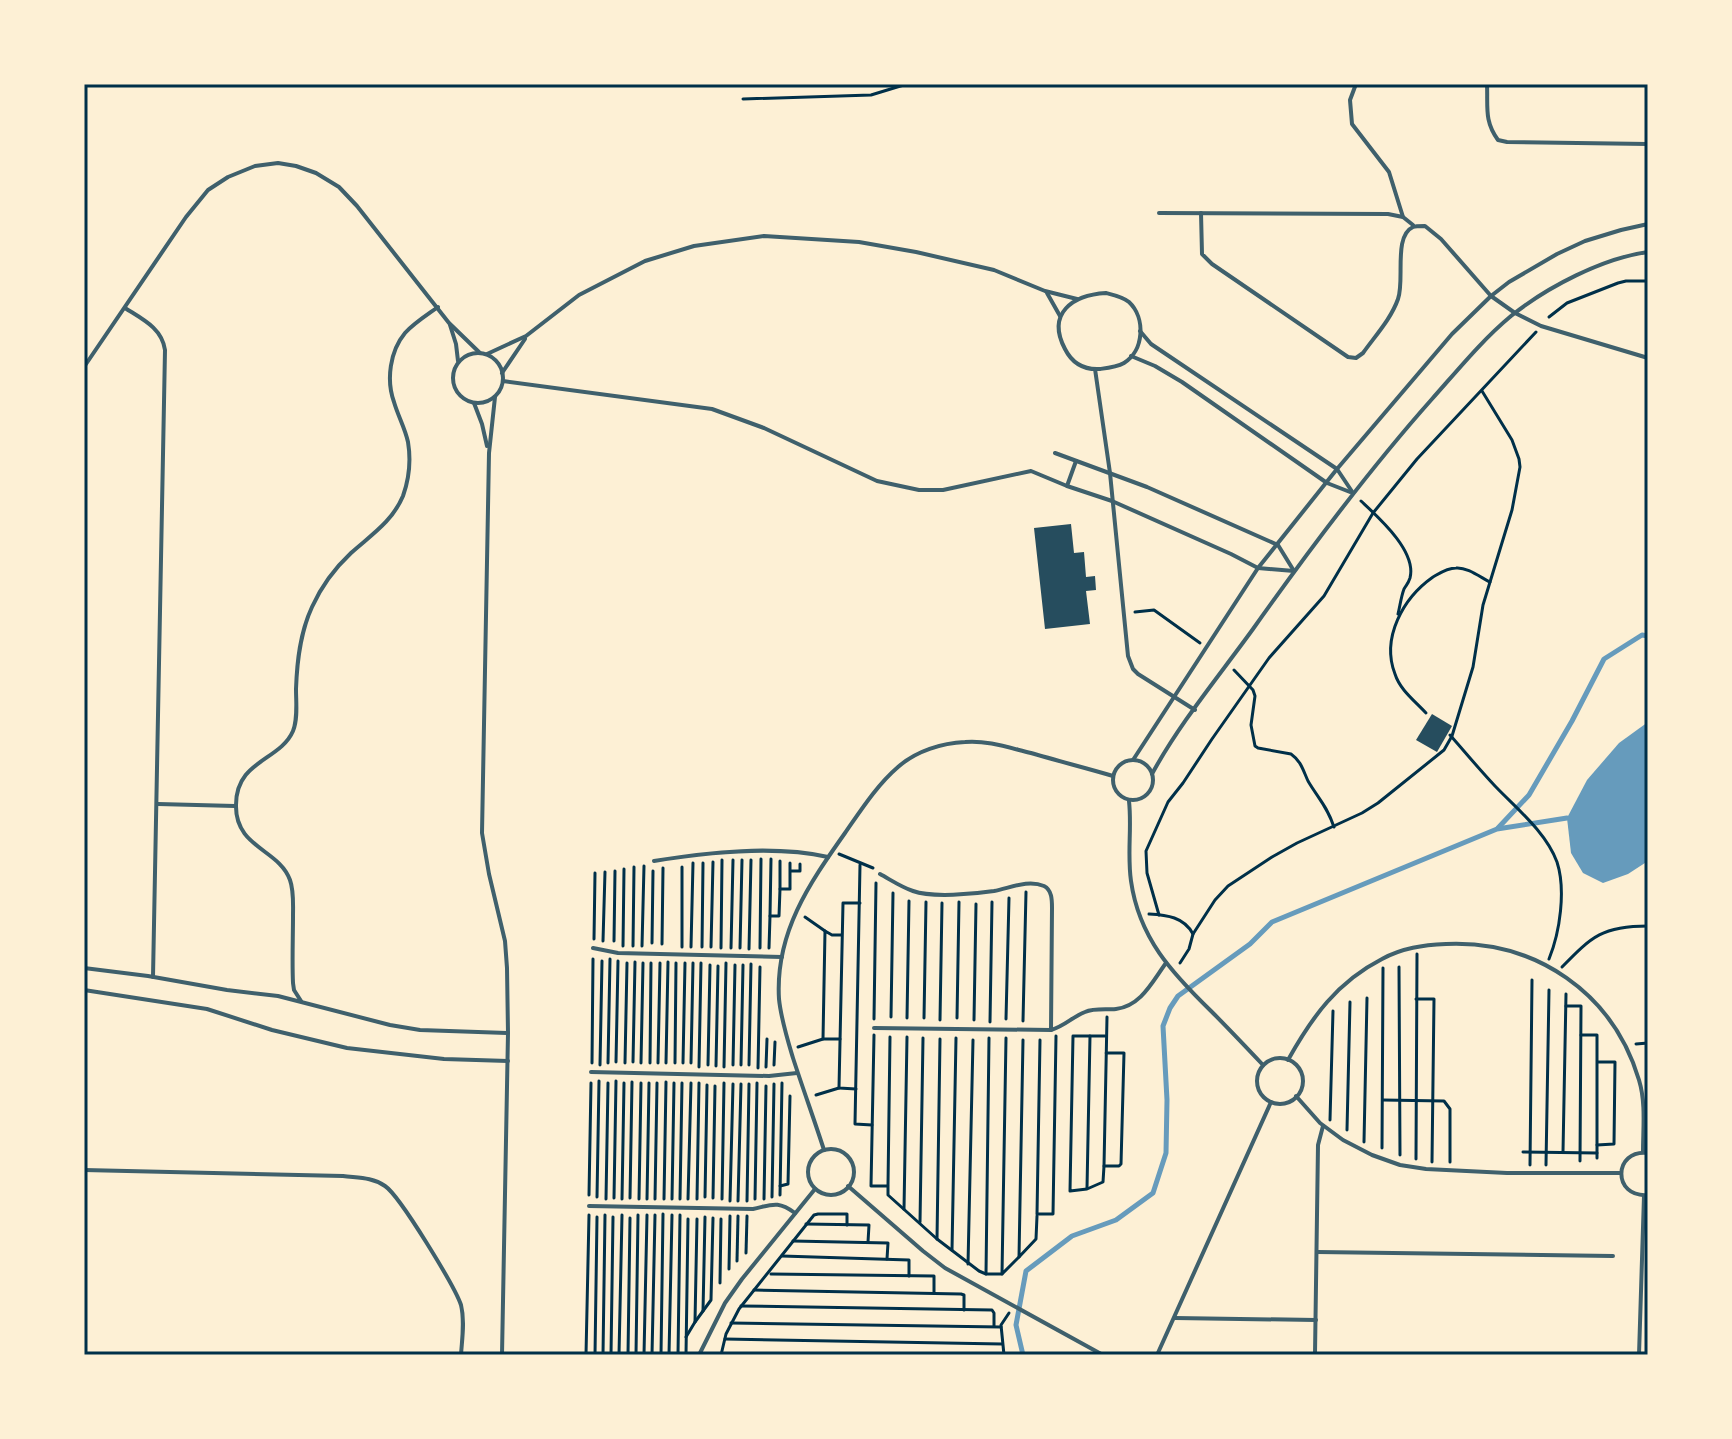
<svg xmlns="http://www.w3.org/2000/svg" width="1732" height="1439" viewBox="0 0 1732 1439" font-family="'Public Sans',sans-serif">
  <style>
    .water { fill: #669bbc }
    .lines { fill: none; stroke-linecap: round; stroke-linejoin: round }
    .stream { stroke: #669bbc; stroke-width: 5 }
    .building { fill: #264d5e }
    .path { stroke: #003049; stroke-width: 3 }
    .service { stroke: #3f606c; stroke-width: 4 }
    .neatline { fill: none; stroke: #003049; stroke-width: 3 }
  </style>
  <rect width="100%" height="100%" fill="#fdf0d5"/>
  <polygon class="water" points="1648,722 1648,861 1628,874 1603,883 1583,873 1571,853 1567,818 1587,780 1619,743"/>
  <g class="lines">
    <g class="stream">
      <polyline points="1498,828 1529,795 1572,721 1604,659 1642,635 1648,636"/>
      <polyline points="1023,1355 1016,1325 1026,1271 1072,1236 1116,1220 1153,1193 1166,1153 1167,1100 1163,1026 1170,1008 1178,996 1250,944 1272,922 1497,829 1567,818"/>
    </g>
  </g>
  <g class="building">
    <polygon points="1071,524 1074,553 1084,552 1086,577 1095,576 1096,590 1086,591 1090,624 1045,629 1034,528"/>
    <polygon points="1432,714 1452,726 1437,752 1416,740"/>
  </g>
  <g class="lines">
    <g class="path">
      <polyline points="743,99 871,95 907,84"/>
      <polyline points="1549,317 1567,303 1618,283 1626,281 1648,281"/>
      <path d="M 1361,501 C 1378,517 1417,551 1410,578 C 1408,584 1407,584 1404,589 C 1401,597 1400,606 1398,614"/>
      <polyline points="1135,612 1154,610 1200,643"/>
      <path d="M 1234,670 L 1253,690 L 1255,696 L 1251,725 L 1255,746 L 1258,748 L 1291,754 C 1301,761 1303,770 1308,781 C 1318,798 1327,806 1334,827"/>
      <path d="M 1426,713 C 1415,701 1400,690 1395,674 C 1381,638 1403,598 1433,577 C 1440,573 1447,568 1456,568 C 1467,567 1480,577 1490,582"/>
      <path d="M 1450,735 C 1465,752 1479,769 1495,786 C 1516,808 1546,832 1557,862 C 1566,890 1560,932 1549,959"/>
      <polyline points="839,854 873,868"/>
      <polyline points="771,859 770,916 779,916 780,889"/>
      <polyline points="780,861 780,889 790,889 790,863"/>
      <polyline points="860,865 855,1124 872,1125"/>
      <polyline points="791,871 800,871 800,864"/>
      <path d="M 1149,914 C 1167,915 1184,917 1193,934"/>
      <polyline points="1159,915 1147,873 1146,851 1168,802 1183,783 1212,739 1269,658 1324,596 1373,513 1417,459 1536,332"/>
      <polyline points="805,917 825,931"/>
      <polyline points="594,939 595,873"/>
      <polyline points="603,941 605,872"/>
      <polyline points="614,941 615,871"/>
      <polyline points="652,943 653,871"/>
      <polyline points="662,944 663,868"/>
      <polyline points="623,946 624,869"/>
      <polyline points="633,946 634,867"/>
      <polyline points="642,946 644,866"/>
      <polyline points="682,947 682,867"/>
      <polyline points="691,947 693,863"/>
      <polyline points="702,947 703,863"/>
      <polyline points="711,947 713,862"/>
      <polyline points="721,948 722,860"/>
      <polyline points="731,948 733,860"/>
      <polyline points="740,948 742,860"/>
      <polyline points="760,948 761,859"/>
      <polyline points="769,948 770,916"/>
      <polyline points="749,949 751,860"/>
      <polyline points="1180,963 1189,949 1193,934 1215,900 1228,886 1272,857 1297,843 1362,813 1378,803 1444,750 1452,736 1473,667 1483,605 1512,510 1520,467 1519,459 1512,440 1482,391"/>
      <polyline points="1399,967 1400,1155"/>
      <path d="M 1562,967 C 1592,936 1603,926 1648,926"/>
      <polyline points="1416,999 1434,999 1432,1162"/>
      <polyline points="1566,1006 1581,1006 1580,1161"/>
      <polyline points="891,1017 893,893"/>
      <polyline points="907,1018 909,901"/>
      <polyline points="924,1018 926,902"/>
      <polyline points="957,1018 959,902"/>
      <polyline points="874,1019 876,883"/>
      <polyline points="1006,1019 1009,898"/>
      <polyline points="940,1020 942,903"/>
      <polyline points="974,1020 976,904"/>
      <polyline points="1023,1021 1026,892"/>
      <polyline points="990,1022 992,902"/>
      <polyline points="874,1035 871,1186 888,1186 888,1195 937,1239 979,1271 986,1274"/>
      <polyline points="1581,1035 1597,1035 1597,1158"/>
      <polyline points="989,1038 986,1274 1002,1274"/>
      <polyline points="1006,1038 1002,1274 1019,1257"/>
      <polyline points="823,1039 825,931 832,935 841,935"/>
      <polyline points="1023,1040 1019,1257 1036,1239 1037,1216"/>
      <polyline points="1040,1040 1037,1214 1053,1214 1056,1036"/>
      <polyline points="1636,1044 1648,1043"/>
      <polyline points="798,1047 823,1039 840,1039"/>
      <polyline points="1106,1053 1124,1053 1121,1164 1119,1166 1104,1166 1107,1017"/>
      <polyline points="616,1062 618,961"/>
      <polyline points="633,1062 635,962"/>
      <polyline points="592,1063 593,959"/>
      <polyline points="608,1063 610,959"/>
      <polyline points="625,1063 627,963"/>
      <polyline points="641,1063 643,963"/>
      <polyline points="650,1063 651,963"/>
      <polyline points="658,1063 660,963"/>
      <polyline points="666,1063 668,962"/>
      <polyline points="675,1063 676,963"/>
      <polyline points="683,1063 685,963"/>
      <polyline points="691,1063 693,963"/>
      <polyline points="600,1065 602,961"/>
      <polyline points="708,1065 710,965"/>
      <polyline points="733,1065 735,965"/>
      <polyline points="741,1065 743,965"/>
      <polyline points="749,1065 751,964"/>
      <polyline points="774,1065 775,1042"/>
      <polyline points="716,1066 718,966"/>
      <polyline points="699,1067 701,963"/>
      <polyline points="724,1067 726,963"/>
      <polyline points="766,1067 767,1039"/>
      <polyline points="758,1068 760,967"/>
      <polyline points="856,1089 839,1088 843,903 860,903"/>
      <polyline points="816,1095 839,1088"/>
      <polyline points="1383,1100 1444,1101 1450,1109 1450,1162"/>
      <polyline points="1330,1120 1333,1011"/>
      <polyline points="1347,1130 1350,1002"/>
      <polyline points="1364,1142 1367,998"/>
      <polyline points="1597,1145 1614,1144 1615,1062 1598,1062"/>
      <polyline points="1382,1148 1383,968"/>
      <polyline points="1523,1152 1597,1153"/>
      <polyline points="1563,1152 1566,994"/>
      <polyline points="1416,1159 1417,954"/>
      <polyline points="1530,1165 1532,980"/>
      <polyline points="1546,1165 1549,990"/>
      <polyline points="1104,1166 1103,1182 1087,1189 1070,1191 1073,1036 1105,1036"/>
      <polyline points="888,1185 890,1037"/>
      <polyline points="780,1186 788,1184 790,1096"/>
      <polyline points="1087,1188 1090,1036"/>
      <polyline points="589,1195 591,1083"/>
      <polyline points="780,1195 782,1083"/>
      <polyline points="597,1197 599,1081"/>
      <polyline points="705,1197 707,1085"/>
      <polyline points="772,1197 774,1084"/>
      <polyline points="614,1198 616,1081"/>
      <polyline points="630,1198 632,1082"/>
      <polyline points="713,1198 715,1086"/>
      <polyline points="606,1199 608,1083"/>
      <polyline points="622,1199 624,1083"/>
      <polyline points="639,1199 641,1083"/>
      <polyline points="647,1199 649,1083"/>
      <polyline points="655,1199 657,1083"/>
      <polyline points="664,1199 666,1082"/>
      <polyline points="672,1199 674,1083"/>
      <polyline points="680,1199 682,1083"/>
      <polyline points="688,1199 691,1083"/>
      <polyline points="697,1199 699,1083"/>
      <polyline points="722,1199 724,1083"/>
      <polyline points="755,1199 757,1083"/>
      <polyline points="764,1199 766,1086"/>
      <polyline points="730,1201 733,1084"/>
      <polyline points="738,1201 741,1084"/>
      <polyline points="747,1201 749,1084"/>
      <polyline points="904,1209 907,1037"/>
      <polyline points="920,1222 923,1038"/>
      <polyline points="806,1224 869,1225 868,1242"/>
      <polyline points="937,1239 940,1039"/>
      <polyline points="793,1241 888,1243 887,1259"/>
      <polyline points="952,1250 956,1038"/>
      <polyline points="746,1253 747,1216"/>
      <polyline points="782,1256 909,1260 909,1276"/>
      <polyline points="737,1261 738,1216"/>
      <polyline points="968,1264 973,1040"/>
      <polyline points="729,1269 730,1216"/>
      <polyline points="771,1274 934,1276 934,1293"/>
      <polyline points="720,1283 721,1219"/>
      <polyline points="754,1290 961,1294 964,1295 964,1310"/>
      <polyline points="741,1306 992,1310 994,1313 994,1326"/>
      <polyline points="703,1311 711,1300 713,1218"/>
      <polyline points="695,1322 703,1311 705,1217"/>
      <polyline points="731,1323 1001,1327"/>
      <polyline points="686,1337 695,1322 697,1219"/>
      <polyline points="725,1339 1002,1344"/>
      <polyline points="586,1355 589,1215"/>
      <polyline points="595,1355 597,1217"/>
      <polyline points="603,1355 605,1215"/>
      <polyline points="611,1355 613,1217"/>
      <polyline points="619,1355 622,1215"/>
      <polyline points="628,1355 630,1218"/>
      <polyline points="636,1355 638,1215"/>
      <polyline points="644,1355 647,1215"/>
      <polyline points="652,1355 655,1215"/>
      <polyline points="661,1355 663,1214"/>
      <polyline points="669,1355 672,1215"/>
      <polyline points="678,1355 680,1215"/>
      <polyline points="686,1355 688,1219"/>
      <polyline points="721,1355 726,1334 739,1309 814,1215 818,1214 847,1214 847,1225"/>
      <polyline points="1004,1355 1001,1325 1009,1313"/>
    </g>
    <g class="service">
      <polyline points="1356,84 1350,100 1352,124 1389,172 1403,217"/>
      <path d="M 1487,84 C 1488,107 1484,121 1498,140 L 1507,142 L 1648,144"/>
      <polyline points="1159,213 1388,214 1403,217 1413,225"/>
      <path d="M 1201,213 L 1202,254 L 1212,264 L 1348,357 L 1356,358 L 1363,353 C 1375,336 1391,319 1398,299 C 1405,281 1393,236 1413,227 C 1415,226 1423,226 1425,226 L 1441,239 L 1491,296 L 1515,313 L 1541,326 L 1648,358"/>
      <polyline points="1047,293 1060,316"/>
      <path d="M 1106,293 C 1114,295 1123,297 1129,302 C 1146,318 1144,351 1124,363 C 1117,367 1108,368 1100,369 C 1084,370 1072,363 1065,349 C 1046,313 1073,295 1106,293 Z"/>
      <path d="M 125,308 C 142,319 162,328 165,350 L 153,977"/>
      <polyline points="450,325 456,344 458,361"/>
      <polyline points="1140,331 1151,344 1337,469 1353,493"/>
      <circle cx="478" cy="378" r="25"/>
      <polyline points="487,354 526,336 579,295 645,261 694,246 764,236 859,242 916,252 994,270 1045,291 1077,299"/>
      <polyline points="1131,356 1155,366 1182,382 1327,483 1350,492"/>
      <polyline points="84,367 186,217 208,190 228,177 255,166 278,163 296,166 316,173 339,187 357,206 449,323 480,353"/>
      <polyline points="1095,369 1110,473 1128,656 1133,669 1138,674 1195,710"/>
      <polyline points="502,373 525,339"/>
      <polyline points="503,381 712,409 764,428 877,481 919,490 943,490 1031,471 1067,486 1112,501 1231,554 1258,568 1294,571"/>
      <polyline points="495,397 489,453 482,833 489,874 505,941 507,968 508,1033 502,1355"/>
      <polyline points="474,403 482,424 487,446"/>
      <polyline points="1055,453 1147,487 1278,545 1294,571"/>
      <polyline points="1067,486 1076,461"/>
      <circle cx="1133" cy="780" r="20"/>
      <polyline points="1133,760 1258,568 1337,469 1452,334 1491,296 1509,282 1557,254 1585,241 1621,230 1648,224"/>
      <path d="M 1152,774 C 1179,724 1219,676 1253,629 C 1309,550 1367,472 1432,399 C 1457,371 1482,340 1511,316 C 1547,287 1603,258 1648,252"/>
      <path d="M 1129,801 C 1132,828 1127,854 1131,881 C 1139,938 1172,973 1211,1011 C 1229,1029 1246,1047 1263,1065"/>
      <polyline points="158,804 235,806"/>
      <path d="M 654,861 C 709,852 774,845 828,857"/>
      <path d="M 880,874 C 891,880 901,887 913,891 C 932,898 974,894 994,891 C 1010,888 1028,879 1044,886 C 1052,890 1052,900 1052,908 L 1051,1030"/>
      <polyline points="593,948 618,953 782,957"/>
      <polyline points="84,968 148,976 227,990 278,996 390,1025 420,1030 507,1033"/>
      <polyline points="84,990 207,1009 272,1030 347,1048 444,1059 508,1061"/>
      <path d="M 301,1001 L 294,990 L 293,983 C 292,961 293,938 293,916 C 293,905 294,891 290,880 C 279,849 235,848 236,805 C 236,760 280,761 293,731 C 298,719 296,702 296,689 C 297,661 300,633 312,607 C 321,587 335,568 351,553 C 371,535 392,522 403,496 C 409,479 411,460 408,442 C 405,428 398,416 394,402 C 386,380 390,351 405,333 C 414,323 427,315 438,307"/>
      <path d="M 874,1028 L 1051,1030 C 1065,1026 1072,1017 1085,1012 C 1094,1008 1106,1010 1116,1009 C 1141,1006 1152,982 1166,963"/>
      <circle cx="1280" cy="1081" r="23"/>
      <path d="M 1288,1060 C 1312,1017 1337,982 1382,959 C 1402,948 1423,945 1446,944 C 1536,940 1613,993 1639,1080 C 1646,1103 1643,1128 1643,1152"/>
      <polyline points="591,1072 769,1076 797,1073"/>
      <polyline points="1296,1096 1320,1123 1343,1140 1372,1155 1400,1165 1426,1169 1507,1173 1621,1173"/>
      <polyline points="1323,1126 1318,1145 1315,1354 1346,1355"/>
      <circle cx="831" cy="1172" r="23"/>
      <path d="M 824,1150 C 814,1119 803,1089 793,1058 C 787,1038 781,1019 779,999 C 775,933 809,884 845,833 C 861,810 877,785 898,767 C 916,751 942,743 965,742 C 987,740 1010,748 1031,753 C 1058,761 1086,768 1113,776"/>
      <path d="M 1648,1153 C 1613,1149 1612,1198 1648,1195"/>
      <path d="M 84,1170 L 343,1176 C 357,1178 372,1177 385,1186 C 400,1196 455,1287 461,1305 C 465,1321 462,1339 461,1355"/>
      <polyline points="848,1186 923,1251 945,1268 1103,1355"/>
      <path d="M 589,1206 L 753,1209 C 772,1205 777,1200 795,1213"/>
      <polyline points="1317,1252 1613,1256"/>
      <polyline points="1175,1318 1316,1320"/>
      <polyline points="699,1355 725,1303 742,1279 815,1189"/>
      <polyline points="1157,1355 1271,1102"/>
      <polyline points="1639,1355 1644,1196"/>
    </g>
  </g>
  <rect width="1732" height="1439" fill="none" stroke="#fdf0d5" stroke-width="172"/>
  <rect x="86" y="86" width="1560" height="1267" class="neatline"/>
</svg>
